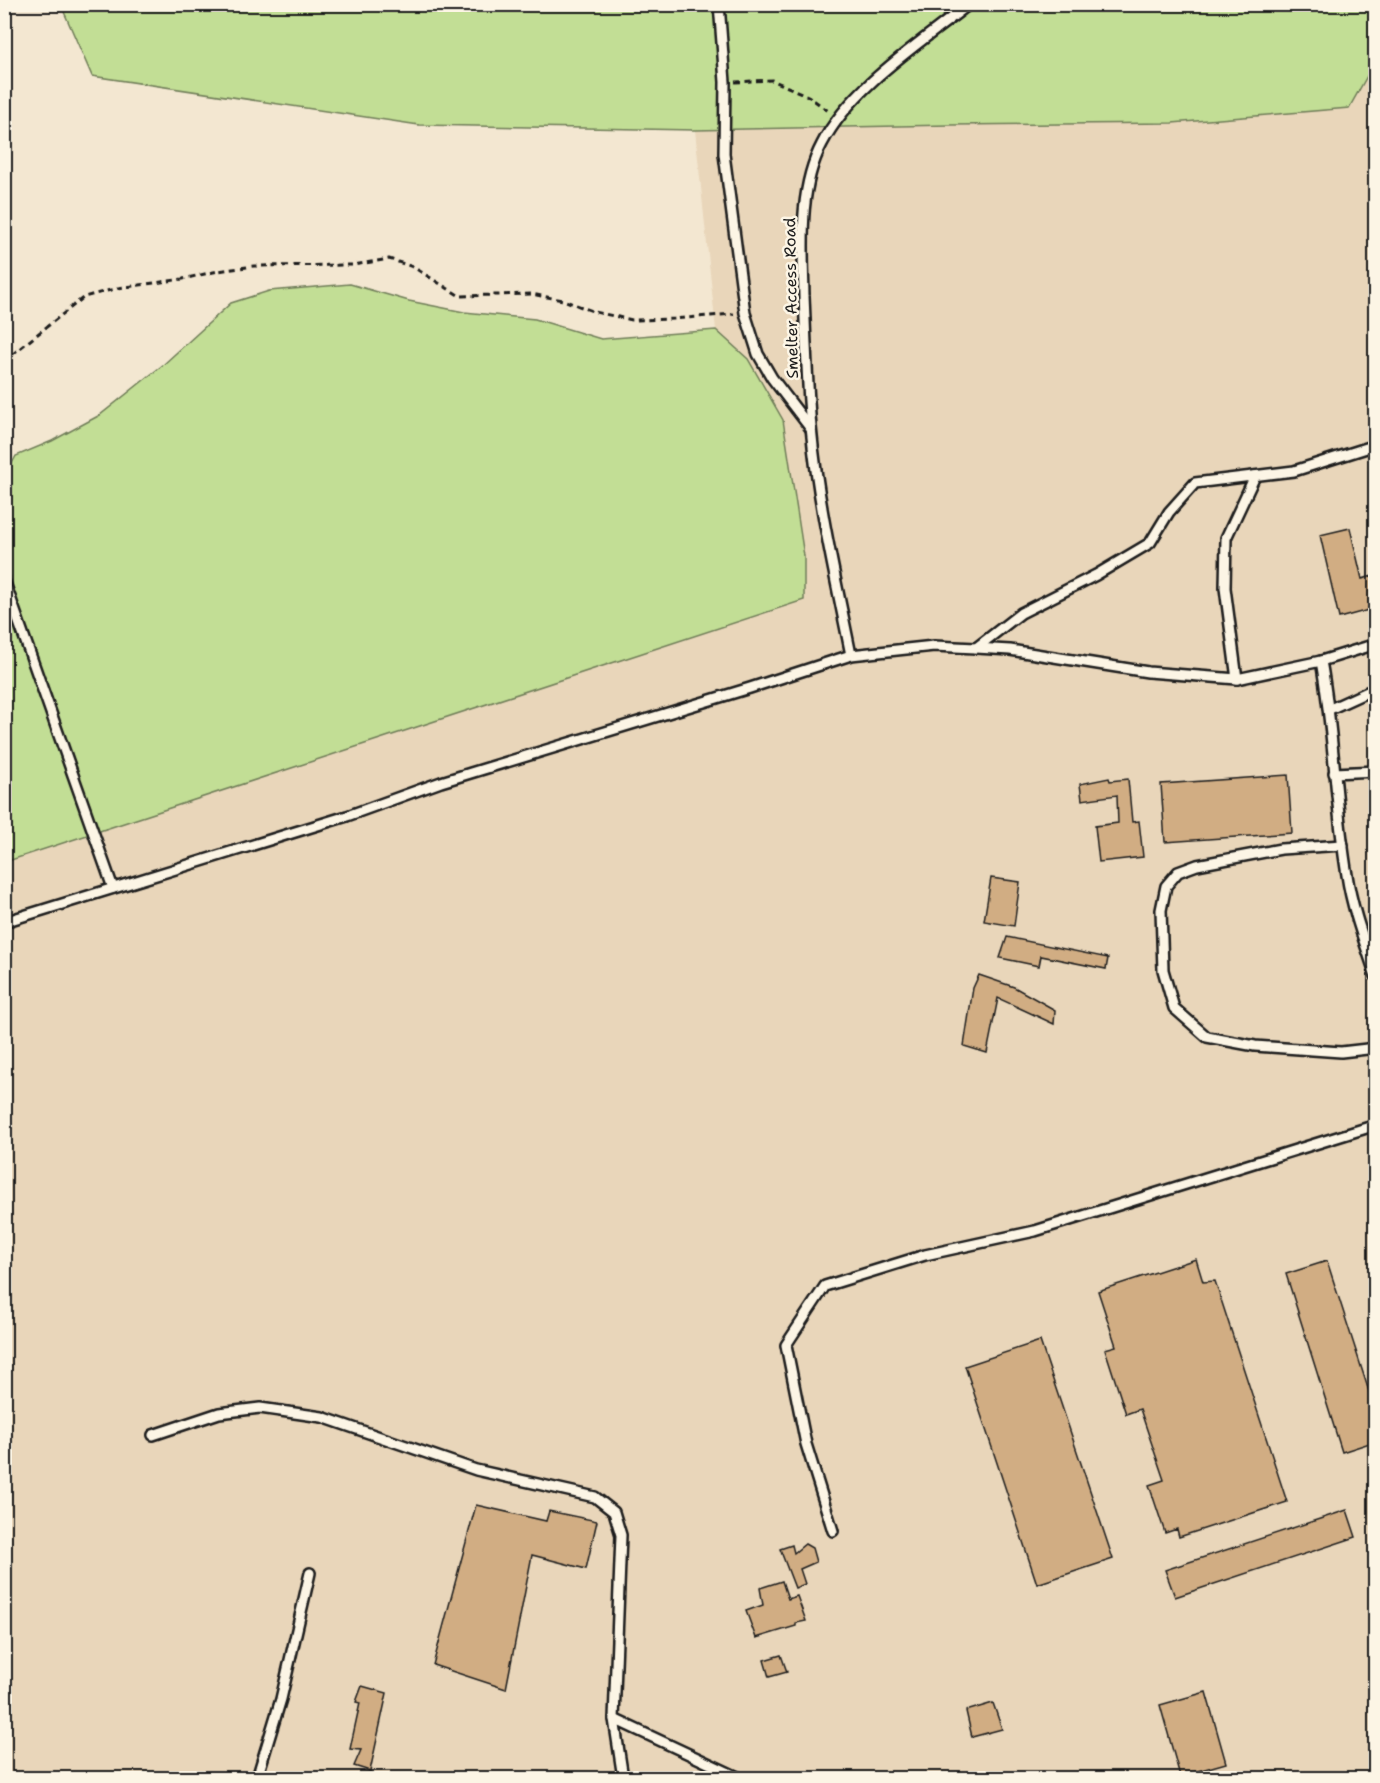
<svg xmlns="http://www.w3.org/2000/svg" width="1380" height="1783" viewBox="0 0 1380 1783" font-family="'Shantell Sans',sans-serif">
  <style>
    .built { fill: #e9d6ba }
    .green { fill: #c2de95; stroke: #6f7d58; stroke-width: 1.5 }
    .building { fill: #d1ad83; stroke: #1c1c1c; stroke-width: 1.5 }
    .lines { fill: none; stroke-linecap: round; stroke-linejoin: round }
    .service-casing { stroke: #1c1c1c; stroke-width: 14 }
    .path { stroke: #1c1c1c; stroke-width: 3; stroke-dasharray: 6 4.5; stroke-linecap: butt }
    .service { stroke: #fcf5e5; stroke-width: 9 }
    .labels { text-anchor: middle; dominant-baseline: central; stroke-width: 5; stroke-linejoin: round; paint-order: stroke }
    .street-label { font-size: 16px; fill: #1c1c1c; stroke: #fcf5e5 }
  </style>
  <rect width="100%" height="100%" fill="#f3e7d1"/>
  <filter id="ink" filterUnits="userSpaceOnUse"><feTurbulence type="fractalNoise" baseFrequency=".0167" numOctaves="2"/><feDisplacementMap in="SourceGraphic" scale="12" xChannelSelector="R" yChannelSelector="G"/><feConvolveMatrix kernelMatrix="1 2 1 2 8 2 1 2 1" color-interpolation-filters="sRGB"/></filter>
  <g filter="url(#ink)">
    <polygon class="built" points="1375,60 1375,1778 5,1778 4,862 803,600 748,359 716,330 695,130 950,125 1171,123 1349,108"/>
    <g class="green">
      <polygon points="1375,4 1376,60 1349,108 1172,123 950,125 695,130 419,125 92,76 61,5"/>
      <polygon points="350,284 409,301 464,312 535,319 601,339 716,330 748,359 783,420 804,556 804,600 5,862 4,478 16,456 52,441 100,415 164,364 231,303 269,291"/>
    </g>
    <g class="building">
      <polygon points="1350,528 1362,579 1376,575 1376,608 1339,618 1320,535"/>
      <polygon points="1288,775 1292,833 1165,842 1161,784"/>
      <polygon points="1109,778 1110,781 1128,779 1132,822 1139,821 1143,857 1099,862 1095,826 1118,823 1117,795 1082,800 1080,784"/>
      <polygon points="991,878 1020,882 1014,926 984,921"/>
      <polygon points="1007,937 1108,958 1106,969 1041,956 1039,966 1000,958"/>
      <polygon points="979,975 1014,987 1055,1010 1054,1024 998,998 987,1053 964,1046 973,988"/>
      <polygon points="1196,1259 1203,1282 1215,1281 1287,1502 1179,1537 1177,1529 1165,1533 1149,1485 1164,1480 1140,1409 1126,1414 1105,1349 1116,1346 1098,1291"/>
      <polygon points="1327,1261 1376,1413 1376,1441 1342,1452 1286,1274"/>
      <polygon points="1040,1341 1113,1559 1037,1584 965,1366"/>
      <polygon points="476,1505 546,1521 549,1511 597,1521 586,1569 532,1555 506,1689 433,1665"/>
      <polygon points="1347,1510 1356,1537 1175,1597 1165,1570"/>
      <polygon points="805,1544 812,1548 816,1562 800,1569 805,1584 795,1588 780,1549 792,1545 794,1553"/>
      <polygon points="782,1581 788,1599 797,1596 806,1621 796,1623 796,1626 756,1638 746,1611 763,1605 760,1588"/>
      <polygon points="781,1655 787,1672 769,1677 764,1660"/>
      <polygon points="362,1686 387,1693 370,1771 354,1766 361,1750 350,1749 360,1703 356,1702"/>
      <polygon points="1206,1692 1226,1763 1180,1776 1160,1705"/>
      <polygon points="993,1703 1002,1729 972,1737 966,1711"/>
    </g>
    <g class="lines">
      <g class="service-casing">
        <g id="service">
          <polyline points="719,4 725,82 724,154 745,313 758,354 772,378 811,429"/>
          <polyline points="4,580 113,888"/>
          <polyline points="976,648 1021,613 1096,575 1150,543 1169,512 1195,483 1294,471 1376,445"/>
          <path d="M 851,655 C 836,580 818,504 811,427 C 807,384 806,340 804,296 C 803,246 798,189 822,144 C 851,87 919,44 969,4"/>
          <path d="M 1321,661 C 1334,731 1335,804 1347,875 C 1352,909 1365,943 1376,976"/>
          <polyline points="1237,679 1225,588 1226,538 1255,476"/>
          <polyline points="1330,709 1376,688"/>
          <polyline points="1334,773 1376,771"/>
          <polyline points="1343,845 1281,849 1197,865 1178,872 1166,886 1161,910 1163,970 1174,1008 1207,1037 1255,1046 1341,1052 1376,1048"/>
          <polyline points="4,922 347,816 441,782 750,688 851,655 934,646 976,648 1010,650 1148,672 1237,679 1321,661 1376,644"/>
          <polyline points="153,1435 219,1413 260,1408 322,1417 476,1470 595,1497 614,1512 621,1535 614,1719"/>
          <polyline points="833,1531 806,1444 786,1345 825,1286 925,1255 1035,1231 1376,1125"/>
          <polyline points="257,1778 281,1699 310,1573"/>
          <polyline points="623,1778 614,1719 740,1778"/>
        </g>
      </g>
      <g class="path">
        <polyline points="735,82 772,80 808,96 831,113"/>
        <polyline points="4,361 84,297 118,288 183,279 218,271 254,266 353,265 389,259 413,267 460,296 531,294 563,300 595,312 632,320 674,319 734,314"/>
      </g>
      <use href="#service" class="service"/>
    </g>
  </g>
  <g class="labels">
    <g class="street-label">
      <text transform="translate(791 298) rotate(-91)">Smelter Access Road</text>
    </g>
  </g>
  <rect width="1380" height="1783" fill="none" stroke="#fcf5e5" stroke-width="24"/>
  <rect x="12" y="12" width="1356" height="1759" fill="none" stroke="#1c1c1c" stroke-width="2" filter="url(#ink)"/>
</svg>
